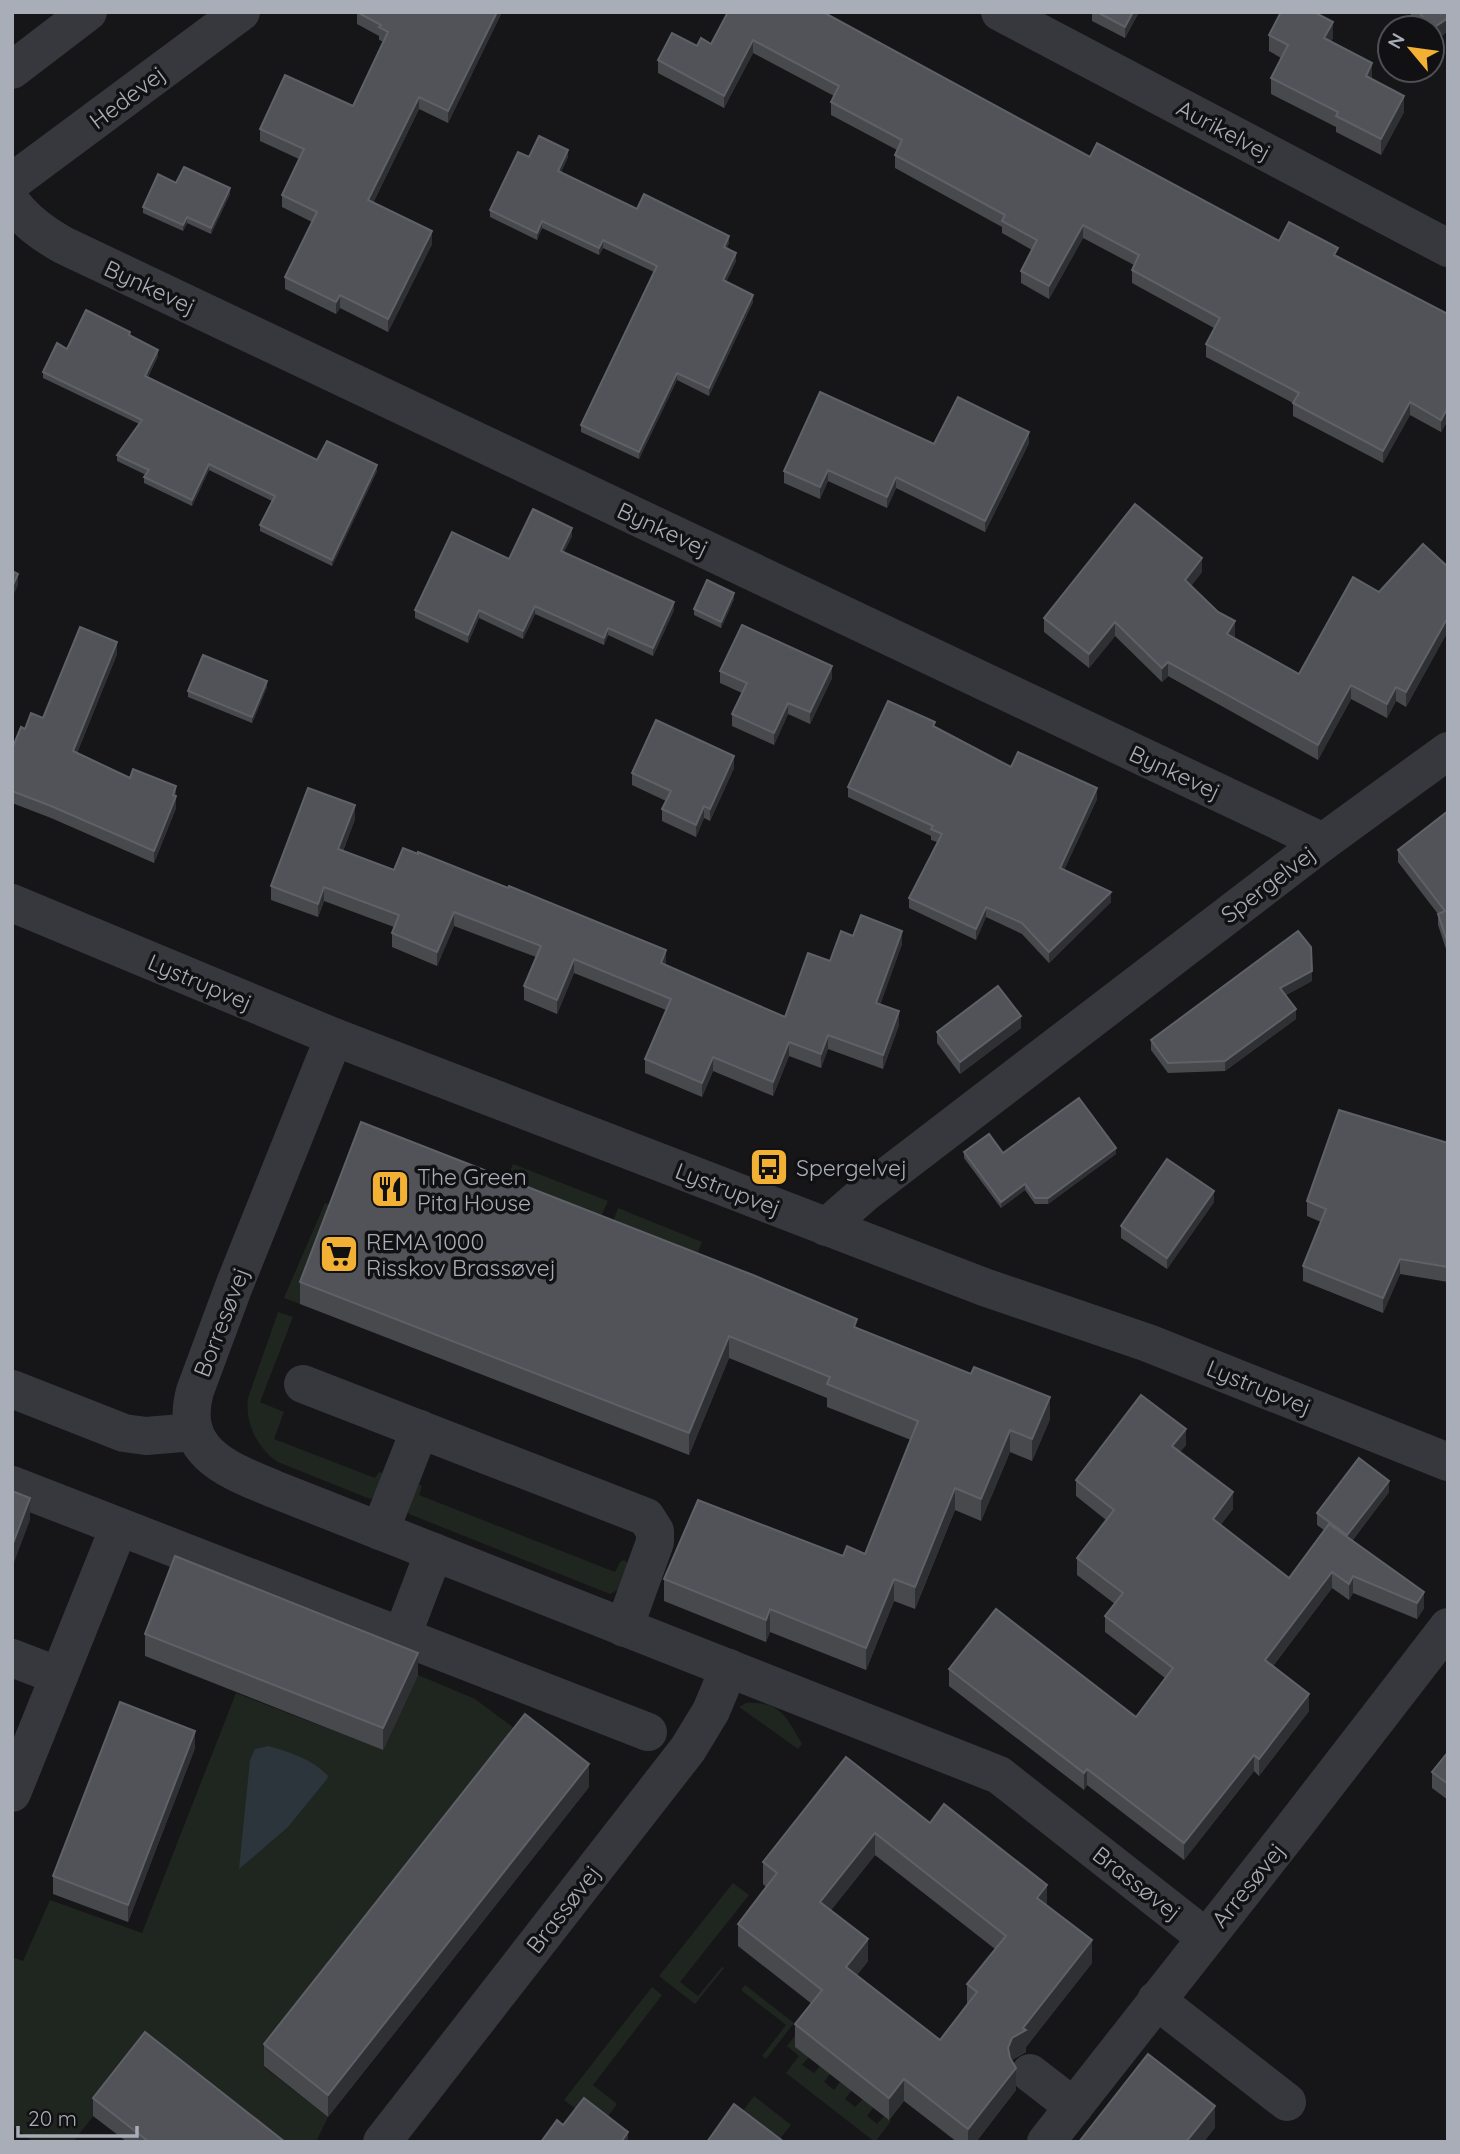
<svg xmlns="http://www.w3.org/2000/svg" width="1460" height="2154" viewBox="0 0 1460 2154" font-family="Quicksand,sans-serif">
  <style>
    .green { fill: #1e261f }
    .water { fill: #2c353c }
    .lines { fill: none; stroke-linecap: round; stroke-linejoin: round }
    .minor { stroke: #37383d; stroke-width: 38 }
    .wall { fill: #47494d; fill-rule: evenodd }
    .shaded-wall { fill: #2f3033 }
    .building { fill: #525359; stroke: #5f6168; stroke-width: 2; fill-rule: evenodd }
    .labels { text-anchor: middle; dominant-baseline: central; stroke-width: 7; stroke-linejoin: round; paint-order: stroke }
    .street-label { font-size: 23px; fill: #a8adb8; stroke: #111113 }
    .poi-label { font-size: 23px; fill: #a8adb8; stroke: #111113; text-anchor: start }
  </style>
  <rect width="100%" height="100%" fill="#161618"/>
  <g class="green">
    <polygon points="513,1164 608,1201 593,1235 499,1199"/>
    <polygon points="325,1203 337,1207 300,1304 284,1298"/>
    <polygon points="618,1208 702,1242 689,1273 606,1241"/>
    <path d="M 278,1312 L 293,1317 L 260,1402 L 284,1412 L 274,1439 L 375,1478 L 379,1472 L 383,1473 L 376,1496 L 370,1499 L 278,1462 C 257,1448 245,1423 248,1398 Z"/>
    <polygon points="419,1484 422,1486 419,1495 615,1572 620,1562 624,1560 628,1563 618,1590 610,1594 409,1514 406,1508"/>
    <polygon points="418,1675 475,1699 525,1736 264,2067 328,2117 316,2142 263,2142 145,2050 73,2142 33,2142 12,2125 12,1957 23,1961 50,1900 142,1933 236,1693 383,1750"/>
    <path d="M 746,1703 C 781,1701 786,1717 802,1744 L 798,1749 L 739,1707 Z"/>
    <polygon points="733,1883 749,1895 680,1982 698,1996 722,1967 724,1968 695,2004 659,1976"/>
    <polygon points="745,1985 794,2023 766,2059 762,2056 786,2025 741,1990"/>
    <polygon points="652,1987 662,1995 593,2085 617,2104 600,2127 564,2100"/>
    <polygon points="810,2016 809,2057 802,2065 814,2073 820,2066 830,2074 824,2082 834,2090 840,2082 852,2090 845,2099 855,2107 863,2099 874,2107 867,2116 877,2124 884,2116 891,2121 875,2142 786,2073 799,2056 787,2046"/>
    <polygon points="754,2096 791,2125 778,2141 738,2118"/>
  </g>
  <path class="water" d="M 268,1746 C 290,1752 312,1759 328,1776 L 327,1779 L 288,1827 L 239,1869 L 250,1760 L 255,1749 Z"/>
  <g class="lines">
    <g class="minor">
      <polyline points="1000,12 1448,248"/>
      <polyline points="12,70 88,12"/>
      <polyline points="12,182 241,12"/>
      <path d="M 12,203 C 27,222 42,233 63,245 L 1323,842"/>
      <polyline points="12,903 334,1037 984,1287 1148,1343 1448,1462"/>
      <path d="M 334,1037 L 234,1286 L 195,1391 C 178,1452 228,1470 274,1489 L 999,1775 L 1205,1937"/>
      <polyline points="826,1227 865,1193 1323,842 1448,751"/>
      <polyline points="303,1384 646,1517 655,1531 655,1542 624,1628"/>
      <polyline points="12,1389 124,1433 146,1436 194,1432"/>
      <polyline points="12,1485 648,1732"/>
      <polyline points="380,1531 420,1429"/>
      <polyline points="402,1636 434,1552"/>
      <polyline points="12,1658 59,1676"/>
      <polyline points="12,1793 119,1527"/>
      <polyline points="1156,2000 1287,2102"/>
      <polyline points="1030,2073 1074,2107"/>
      <polyline points="382,2142 688,1749 711,1711 729,1668"/>
      <polyline points="1046,2142 1292,1829 1448,1627"/>
    </g>
  </g>
  <g class="wall">
    <polygon points="357,12 502,12 448,123 419,109 373,203 432,244 388,332 340,308 336,314 285,289 285,277 312,222 282,207 282,195 299,159 260,141 260,129 353,106 384,42 379,40 379,36 357,24"/>
    <polygon points="728,12 1090,157 1279,241 1338,256 1448,314 1448,420 1441,432 1410,415 1383,463 1293,416 1293,403 1206,357 1206,344 1214,328 1132,283 1132,270 1134,265 1083,238 1049,299 1021,283 1021,271 1032,250 1002,233 1002,227 895,168 895,155 897,150 831,115 831,102 834,96 753,53 724,108 658,73 658,60 697,46 711,44"/>
    <polygon points="1092,12 1139,12 1125,38 1092,21"/>
    <polygon points="1409,12 1448,12 1448,31 1432,43 1432,28 1421,28"/>
    <polygon points="1269,35 1333,38 1331,41 1372,79 1404,112 1381,155 1336,132 1336,127 1271,94 1271,78 1281,58 1269,51"/>
    <polygon points="529,157 568,157 561,172 637,209 729,243 726,249 736,261 726,282 753,302 709,396 677,380 639,459 581,432 581,425 654,272 603,248 599,255 542,228 537,240 490,217 490,210"/>
    <polygon points="176,183 230,194 211,234 187,223 183,231 143,213 143,207"/>
    <polygon points="130,336 158,356 148,377 317,460 377,471 332,566 260,531 260,525 272,501 209,470 192,506 144,483 144,477 146,475 117,461 117,455 139,424 43,378 43,372"/>
    <polygon points="1029,443 985,532 896,488 887,508 828,481 820,499 784,483 784,471 934,444"/>
    <polygon points="572,536 564,552 674,610 653,656 608,635 604,645 535,614 523,639 479,618 468,643 415,618 415,610 509,559"/>
    <polygon points="1448,567 1448,631 1406,707 1396,701 1387,718 1351,699 1318,760 1168,676 1162,682 1115,636 1089,668 1044,632 1044,618 1202,572 1191,586 1235,635 1234,638 1299,674 1379,592"/>
    <polygon points="734,599 721,628 694,615 694,609"/>
    <polygon points="117,654 77,753 130,778 176,786 176,808 154,863 51,818 12,803 12,749 25,729 43,718"/>
    <polygon points="720,671 832,678 810,724 788,714 774,745 732,726 732,714 742,693 720,683"/>
    <polygon points="267,687 252,723 188,697 188,691"/>
    <polygon points="935,727 1011,767 1097,799 1064,870 1111,902 1049,963 1022,934 986,917 976,940 909,908 909,898 937,842 931,840 931,836 848,797 848,787"/>
    <polygon points="734,768 710,821 704,818 696,837 662,821 662,809 666,801 632,785 632,773"/>
    <polygon points="1448,811 1448,955 1438,925 1438,914 1398,862 1398,850"/>
    <polygon points="355,819 343,851 394,870 666,965 785,1017 830,961 853,936 902,944 880,1004 899,1025 883,1069 828,1049 821,1068 789,1056 773,1096 713,1071 702,1097 645,1073 645,1059 666,1010 574,973 557,1014 524,1000 524,986 536,957 454,926 437,966 392,947 392,933 394,927 324,901 318,917 271,900 271,886"/>
    <polygon points="1312,981 1286,995 1296,1019 1225,1071 1168,1073 1151,1050 1151,1040"/>
    <polygon points="1021,1028 960,1074 937,1043 937,1032"/>
    <polygon points="1448,1143 1448,1282 1400,1274 1383,1313 1303,1281 1303,1266 1321,1222 1307,1216 1307,1201"/>
    <polygon points="964,1152 1003,1153 1116,1154 1048,1204 1035,1204 1025,1190 1001,1208 964,1158"/>
    <polygon points="1214,1202 1167,1269 1121,1238 1121,1226"/>
    <polygon points="300,1282 857,1328 1050,1419 1032,1461 1010,1452 981,1521 955,1510 915,1609 894,1601 866,1670 770,1632 766,1642 664,1601 664,1579 865,1554 911,1440 827,1407 827,1398 729,1358 689,1455 300,1304"/>
    <polygon points="1186,1445 1180,1452 1233,1509 1220,1525 1289,1578 1324,1530 1317,1525 1317,1513 1389,1492 1352,1541 1424,1608 1417,1619 1353,1593 1349,1600 1332,1588 1273,1666 1309,1711 1259,1776 1254,1771 1184,1860 1087,1785 1084,1790 949,1686 949,1669 1136,1717 1165,1678 1105,1632 1105,1616 1115,1604 1077,1575 1077,1558 1106,1520 1076,1496 1076,1480"/>
    <polygon points="145,1634 418,1675 383,1750 145,1656"/>
    <polygon points="195,1748 128,1922 53,1894 53,1876"/>
    <polygon points="1448,1752 1448,1800 1432,1788 1432,1772"/>
    <path d="M 846,1757 L 930,1823 L 1047,1905 L 1092,1963 L 1026,2047 L 1026,2052 L 1012,2060 L 1016,2090 L 976,2142 L 957,2142 L 904,2101 L 889,2120 L 795,2047 L 795,2024 L 812,2004 L 738,1946 L 738,1924 L 766,1887 L 763,1884 L 763,1862 ZM 875,1855 L 995,1949 L 967,1984 L 967,2004 L 940,2040 L 857,1975 L 868,1961 L 831,1910 Z"/>
    <polygon points="589,1787 328,2117 264,2066 264,2044"/>
    <polygon points="93,2098 285,2142 127,2142 93,2116"/>
  </g>
  <g class="shaded-wall">
    <polygon points="497,12 502,12 448,123 448,111"/>
    <polygon points="1133,12 1139,12 1125,38 1125,27"/>
    <polygon points="1448,18 1448,31 1432,43 1432,29"/>
    <polygon points="1333,22 1333,38 1324,54 1324,38"/>
    <polygon points="753,40 753,53 724,108 724,96"/>
    <polygon points="1372,63 1372,79 1366,76"/>
    <polygon points="1404,96 1404,112 1381,155 1381,139"/>
    <polygon points="419,97 419,109 368,213 368,200"/>
    <polygon points="568,150 568,157 558,178 558,171"/>
    <polygon points="230,188 230,194 211,234 211,228"/>
    <polygon points="187,217 187,223 183,231 183,225"/>
    <polygon points="542,221 542,228 537,240 537,233"/>
    <polygon points="1083,225 1083,238 1049,299 1049,286"/>
    <polygon points="432,231 432,244 388,332 388,319"/>
    <polygon points="729,236 729,243 724,254 724,247"/>
    <polygon points="603,240 603,248 599,255 599,248"/>
    <polygon points="736,253 736,261 723,288 723,280"/>
    <polygon points="340,295 340,308 336,314 336,302"/>
    <polygon points="753,295 753,302 709,396 709,388"/>
    <polygon points="158,350 158,356 145,382 145,376"/>
    <polygon points="677,373 677,380 639,459 639,452"/>
    <polygon points="1410,402 1410,415 1383,463 1383,451"/>
    <polygon points="1448,407 1448,420 1441,432 1441,420"/>
    <polygon points="1029,432 1029,443 985,532 985,521"/>
    <polygon points="209,464 209,470 192,506 192,500"/>
    <polygon points="377,465 377,471 332,566 332,560"/>
    <polygon points="828,470 828,481 820,499 820,487"/>
    <polygon points="896,477 896,488 887,508 887,497"/>
    <polygon points="572,528 572,536 561,558 561,551"/>
    <polygon points="1202,558 1202,572 1185,594 1185,580"/>
    <polygon points="18,574 18,585 12,598 12,587"/>
    <polygon points="734,593 734,599 721,628 721,622"/>
    <polygon points="674,602 674,610 653,656 653,648"/>
    <polygon points="535,606 535,614 523,639 523,631"/>
    <polygon points="479,610 479,618 468,643 468,635"/>
    <polygon points="1448,617 1448,631 1406,707 1406,692"/>
    <polygon points="1235,621 1235,635 1227,648 1227,634"/>
    <polygon points="1115,622 1115,636 1089,668 1089,654"/>
    <polygon points="608,628 608,635 604,645 604,638"/>
    <polygon points="117,642 117,654 73,763 73,751"/>
    <polygon points="1168,662 1168,676 1162,682 1162,668"/>
    <polygon points="832,666 832,678 810,724 810,712"/>
    <polygon points="267,681 267,687 252,723 252,717"/>
    <polygon points="1351,685 1351,699 1318,760 1318,745"/>
    <polygon points="1396,687 1396,701 1387,718 1387,704"/>
    <polygon points="788,703 788,714 774,745 774,733"/>
    <polygon points="734,756 734,768 710,821 710,809"/>
    <polygon points="176,786 176,808 154,863 154,851"/>
    <polygon points="1097,788 1097,799 1060,879 1060,868"/>
    <polygon points="355,805 355,819 338,863 338,849"/>
    <polygon points="704,806 704,818 696,837 696,825"/>
    <polygon points="324,887 324,901 318,917 318,904"/>
    <polygon points="1111,892 1111,902 1049,963 1049,952"/>
    <polygon points="986,907 986,917 976,940 976,929"/>
    <polygon points="454,912 454,926 437,966 437,952"/>
    <polygon points="902,931 902,944 876,1017 876,1003"/>
    <polygon points="666,950 666,964 661,976 661,963"/>
    <polygon points="574,959 574,973 557,1014 557,1000"/>
    <polygon points="1312,971 1312,981 1280,998 1280,988"/>
    <polygon points="1296,1009 1296,1019 1225,1071 1225,1061"/>
    <polygon points="899,1011 899,1025 883,1069 883,1055"/>
    <polygon points="1021,1016 1021,1028 960,1074 960,1062"/>
    <polygon points="828,1035 828,1049 821,1068 821,1054"/>
    <polygon points="789,1042 789,1056 773,1096 773,1082"/>
    <polygon points="713,1057 713,1071 702,1097 702,1083"/>
    <polygon points="1116,1148 1116,1154 1048,1204 1048,1198"/>
    <polygon points="1025,1184 1025,1190 1001,1208 1001,1202"/>
    <polygon points="1214,1191 1214,1202 1167,1269 1167,1258"/>
    <polygon points="1400,1259 1400,1274 1383,1313 1383,1298"/>
    <polygon points="729,1336 729,1358 689,1455 689,1433"/>
    <polygon points="1050,1397 1050,1419 1032,1461 1032,1439"/>
    <polygon points="1186,1429 1186,1445 1172,1462 1172,1446"/>
    <polygon points="1010,1430 1010,1452 981,1521 981,1499"/>
    <polygon points="1389,1481 1389,1492 1347,1547 1347,1535"/>
    <polygon points="955,1488 955,1510 915,1609 915,1587"/>
    <polygon points="1233,1492 1233,1509 1213,1535 1213,1519"/>
    <polygon points="30,1498 30,1520 12,1568 12,1546"/>
    <polygon points="1332,1572 1332,1588 1265,1676 1265,1660"/>
    <polygon points="1353,1576 1353,1593 1349,1600 1349,1584"/>
    <polygon points="894,1579 894,1601 866,1670 866,1648"/>
    <polygon points="1424,1592 1424,1608 1417,1619 1417,1603"/>
    <polygon points="770,1609 770,1632 766,1642 766,1620"/>
    <polygon points="418,1653 418,1675 383,1750 383,1728"/>
    <polygon points="1309,1694 1309,1711 1259,1776 1259,1759"/>
    <polygon points="195,1731 195,1748 128,1922 128,1905"/>
    <polygon points="1254,1755 1254,1771 1184,1860 1184,1843"/>
    <polygon points="589,1764 589,1787 328,2117 328,2095"/>
    <polygon points="1087,1769 1087,1785 1084,1790 1084,1773"/>
    <polygon points="875,1833 875,1855 820,1924 820,1902"/>
    <polygon points="1047,1885 1047,1908 1037,1898"/>
    <polygon points="868,1939 868,1961 846,1989 846,1967"/>
    <polygon points="1092,1940 1092,1963 1026,2047 1026,2052 1012,2060 1008,2071 1008,2048 1012,2038 1023,2028"/>
    <polygon points="1016,2068 1016,2090 976,2142 968,2142 968,2129"/>
    <polygon points="904,2079 904,2101 889,2120 889,2098"/>
    <polygon points="1215,2106 1215,2128 1204,2142 1186,2142"/>
    <polygon points="628,2132 628,2142 621,2142"/>
  </g>
  <g class="building">
    <polygon points="357,12 497,12 448,111 419,97 368,200 432,231 388,319 340,295 336,302 285,277 317,212 282,195 304,149 260,129 285,75 353,106 388,32 379,27 381,25"/>
    <polygon points="728,12 823,12 1090,157 1097,143 1279,241 1289,222 1338,248 1334,255 1448,314 1448,407 1441,420 1410,402 1383,451 1293,403 1299,393 1206,344 1220,318 1132,270 1139,255 1083,225 1049,286 1021,271 1037,240 1002,221 1005,215 895,155 902,140 831,102 839,86 753,40 724,96 658,60 672,33 697,46 701,38 711,44"/>
    <polygon points="1097,12 1133,12 1125,27"/>
    <polygon points="1281,12 1314,12 1333,22 1324,38 1372,63 1366,76 1404,96 1381,139 1336,116 1338,112 1271,78 1288,45 1269,35"/>
    <polygon points="1419,12 1448,12 1448,18 1432,29"/>
    <polygon points="539,136 568,150 558,171 637,209 644,194 729,236 724,247 736,253 723,280 753,295 709,388 677,373 639,452 581,425 657,266 603,240 599,248 542,221 537,233 490,210 518,152 529,157"/>
    <polygon points="184,167 230,188 211,228 187,217 183,225 143,207 158,174 176,183"/>
    <polygon points="86,310 130,332 129,335 158,350 145,376 317,460 327,441 377,465 332,560 260,525 275,496 209,464 192,500 144,477 149,470 117,455 142,420 43,372 57,343 67,349"/>
    <polygon points="820,392 934,444 958,397 1029,432 985,521 896,477 887,497 828,470 820,487 784,471"/>
    <polygon points="1135,504 1202,558 1185,580 1218,612 1235,621 1227,634 1299,674 1353,577 1379,592 1423,544 1448,567 1448,617 1406,692 1396,687 1387,704 1351,685 1318,745 1168,662 1162,668 1115,622 1089,654 1044,618"/>
    <polygon points="533,509 572,528 561,551 674,602 653,648 608,628 604,638 535,606 523,631 479,610 468,635 415,610 452,532 509,559"/>
    <polygon points="12,571 18,574 12,587"/>
    <polygon points="707,580 734,593 721,622 694,609"/>
    <polygon points="742,625 832,666 810,712 788,703 774,733 732,714 747,683 720,671"/>
    <polygon points="80,627 117,642 73,751 130,778 133,769 176,786 173,795 176,796 154,851 51,806 12,791 12,749 21,727 25,729 31,713 43,718"/>
    <polygon points="203,655 267,681 252,717 188,691"/>
    <polygon points="888,701 935,722 933,726 1011,767 1018,752 1097,788 1060,868 1111,892 1049,952 1022,923 986,907 976,929 909,898 942,834 931,829 933,826 848,787"/>
    <polygon points="656,720 734,756 710,809 704,806 696,825 662,809 671,791 632,773"/>
    <polygon points="308,788 355,805 338,849 394,870 403,848 418,854 418,852 508,888 509,886 666,950 661,963 785,1017 808,953 830,961 841,931 853,936 861,915 902,931 876,1003 899,1011 883,1055 828,1035 821,1054 789,1042 773,1082 713,1057 702,1083 645,1059 671,999 574,959 557,1000 524,986 541,946 454,912 437,952 392,933 399,915 324,887 318,904 271,886"/>
    <polygon points="1448,811 1448,944 1438,914 1445,911 1398,850"/>
    <polygon points="1298,931 1311,947 1312,971 1280,988 1296,1009 1225,1061 1168,1063 1151,1040"/>
    <polygon points="998,986 1021,1016 960,1062 937,1032"/>
    <polygon points="1079,1098 1116,1148 1048,1198 1035,1198 1025,1184 1001,1202 964,1152 989,1134 1003,1153"/>
    <polygon points="1339,1110 1448,1143 1448,1267 1400,1259 1383,1298 1303,1266 1326,1209 1307,1201"/>
    <polygon points="361,1122 753,1275 857,1319 854,1327 971,1374 974,1367 1050,1397 1032,1439 1010,1430 981,1499 955,1488 915,1587 894,1579 866,1648 770,1609 766,1620 664,1579 698,1500 843,1556 847,1546 865,1554 918,1421 827,1384 830,1377 729,1336 689,1433 300,1282"/>
    <polygon points="1167,1159 1214,1191 1167,1258 1121,1226"/>
    <polygon points="1141,1395 1186,1429 1172,1446 1233,1492 1213,1519 1289,1578 1329,1524 1424,1592 1417,1603 1353,1576 1349,1584 1332,1572 1265,1660 1309,1694 1259,1759 1254,1755 1184,1843 1087,1769 1084,1773 949,1669 996,1609 1136,1717 1173,1668 1105,1616 1123,1593 1077,1558 1114,1510 1076,1480"/>
    <polygon points="1359,1458 1389,1481 1347,1535 1317,1513"/>
    <polygon points="12,1491 30,1498 12,1546"/>
    <polygon points="175,1556 418,1653 383,1728 145,1634"/>
    <polygon points="120,1702 195,1731 128,1905 53,1876"/>
    <polygon points="525,1714 589,1764 328,2095 264,2044"/>
    <polygon points="1448,1752 1448,1784 1432,1772"/>
    <path d="M 846,1757 L 930,1823 L 944,1804 L 1047,1885 L 1037,1898 L 1092,1940 L 1023,2028 L 1026,2030 L 1012,2038 L 1008,2048 L 1010,2058 L 1016,2068 L 968,2129 L 904,2079 L 889,2098 L 795,2024 L 822,1990 L 738,1924 L 777,1873 L 763,1862 ZM 875,1833 L 1006,1936 L 967,1984 L 977,1992 L 940,2040 L 846,1967 L 868,1939 L 820,1902 Z"/>
    <polygon points="145,2032 285,2142 149,2142 93,2098"/>
    <polygon points="1148,2054 1215,2106 1186,2142 1079,2142"/>
    <polygon points="584,2098 628,2132 621,2142 541,2142 557,2120 563,2125"/>
    <polygon points="734,2104 784,2142 707,2142"/>
  </g>
  <defs>
    <g id="bus-square" transform="scale(2.0125)"><rect x="-9" y="-9" width="18" height="18" rx="4" fill="#f2b134" stroke="#111113"/><path d="M-5-6H5V4H4V6H2V4H-2V6H-4V4H-5ZM-3.5-4V0h7V-4ZM-3.5 1.2v1.5H-2V1.2ZM2 1.2v1.5H3.5V1.2Z" fill="#111"/></g>
    <g id="restaurant-square" transform="scale(2.0125)"><rect x="-9" y="-9" width="18" height="18" rx="4" fill="#f2b134" stroke="#111113"/><path d="M-5-6h1v4h1v-4h1v4h1v-4h1v5L-1.5 .5V6h-2V.5L-5-1ZM5-6V6H3V1.5H1.5Q1.5-4 5-6Z" fill="#111"/></g>
    <g id="supermarket-square" transform="scale(2.0125)"><rect x="-9" y="-9" width="18" height="18" rx="4" fill="#f2b134" stroke="#111113"/><path d="M-6-5.5h2.5l.6 2H6L4.5 2H-2.5L-4.4-4H-6ZM-1.5 3.2a1.3 1.3 0 1 0 .1 0ZM3 3.2a1.3 1.3 0 1 0 .1 0Z" fill="#111"/></g>
  </defs>
  <g fill-rule="evenodd">
    <use href="#bus-square" x="769" y="1167"/>
    <use href="#restaurant-square" x="390" y="1189"/>
    <use href="#supermarket-square" x="339" y="1254"/>
  </g>
  <g class="labels">
    <g class="street-label">
      <text transform="translate(127 97) rotate(-37)">Hedevej</text>
      <text transform="translate(1224 130) rotate(28)">Aurikelvej</text>
      <text transform="translate(150 287) rotate(25)">Bynkevej</text>
      <text transform="translate(663 529) rotate(25)">Bynkevej</text>
      <text transform="translate(1175 772) rotate(25)">Bynkevej</text>
      <text transform="translate(1268 884) rotate(-37)">Spergelvej</text>
      <text transform="translate(200 982) rotate(23)">Lystrupvej</text>
      <text transform="translate(728 1189) rotate(21)">Lystrupvej</text>
      <text transform="translate(221 1322) rotate(-69)">Borresøvej</text>
      <text transform="translate(1259 1387) rotate(22)">Lystrupvej</text>
      <text transform="translate(1137 1883) rotate(38)">Brassøvej</text>
      <text transform="translate(1248 1885) rotate(-51)">Arresøvej</text>
      <text transform="translate(563 1909) rotate(-52)">Brassøvej</text>
    </g>
    <g class="poi-label">
      <text x="796" y="1167">Spergelvej</text>
      <text x="417" y="1176">The Green<tspan x="417" dy="26">Pita House</tspan></text>
      <text x="366" y="1241">REMA 1000<tspan x="366" dy="26">Risskov Brassøvej</tspan></text>
    </g>
  </g>
  <rect width="1460" height="2154" fill="none" stroke="#a8adb8" stroke-width="28"/>
  <g transform="translate(1411 49) rotate(299)"><circle r="33" fill="#111113" stroke="#4d4f55" stroke-width="2"/>
  <path d="M0-5L12 26L0 18L-12 26Z" fill="#f2b134"/>
  <text y="-10" font-size="19" font-weight="bold" text-anchor="middle" fill="#a8adb8">N</text>
  </g>
  <path d="M18 2126v10h119v-10" fill="none" stroke="#a8adb8" stroke-width="3.5"/>
  <text x="28" y="2126" font-size="21" fill="#a8adb8" stroke="#111113" stroke-width="5" paint-order="stroke">20 m</text>
</svg>
